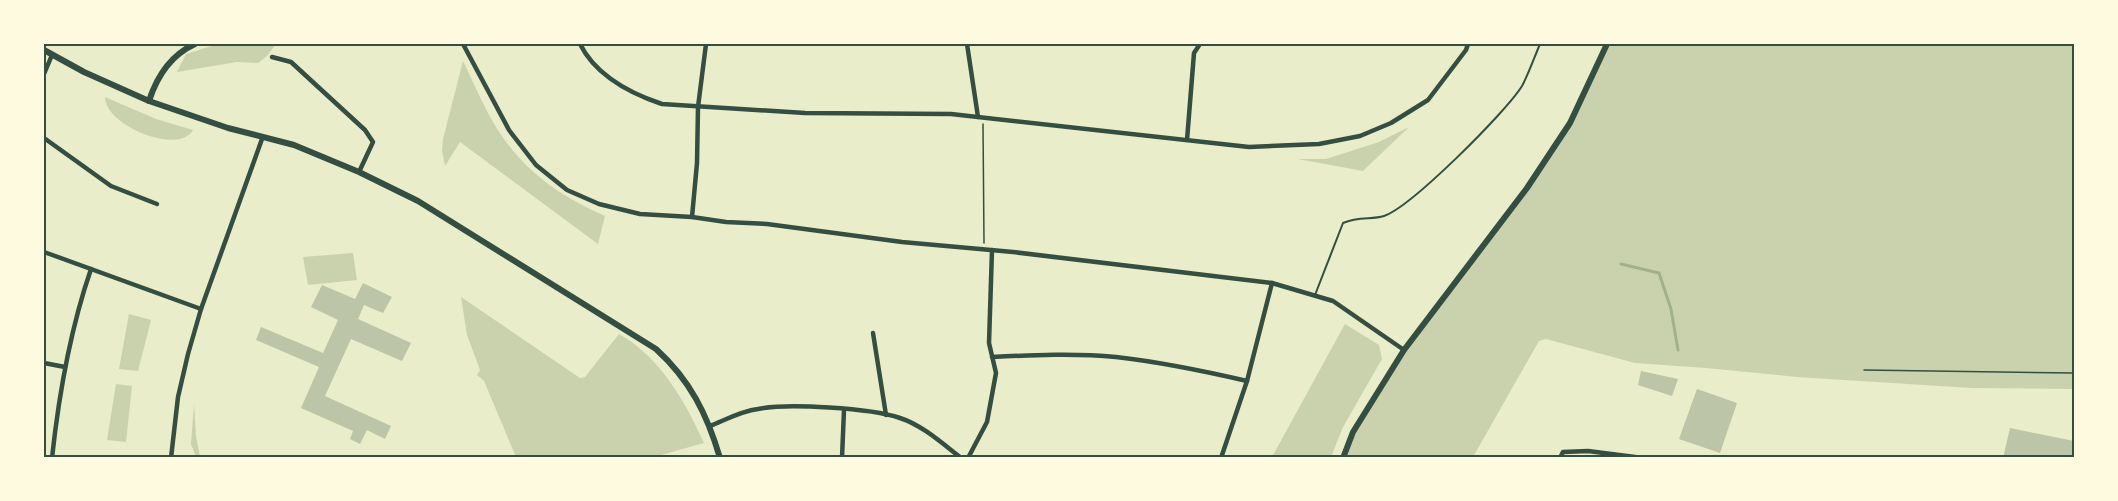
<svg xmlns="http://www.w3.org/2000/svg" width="2118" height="501" viewBox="0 0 2118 501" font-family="Figtree,sans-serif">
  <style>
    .green { fill: #cad2ad }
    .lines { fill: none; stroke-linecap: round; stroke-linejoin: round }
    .stream { stroke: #a3b18a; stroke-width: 3 }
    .building { fill: #bcc5a7 }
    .path { stroke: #344e41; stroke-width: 1.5 }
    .service { stroke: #344e41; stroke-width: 2 }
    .minor { stroke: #344e41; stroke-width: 4.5 }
    .tertiary { stroke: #344e41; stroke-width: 6 }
    .neatline { fill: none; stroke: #344e41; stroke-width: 2 }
  </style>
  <rect width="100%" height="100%" fill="#e9edc9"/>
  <g class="green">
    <polygon points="218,44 276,44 267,56 258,63 237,62 177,72 186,54"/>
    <polygon points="1607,44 2074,44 2074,389 1971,388 1797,377 1706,368 1635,363 1546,339 1539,341 1473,457 1343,458 1353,432 1404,350 1527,188 1570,123"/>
    <path d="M 463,61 C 471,77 478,94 487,111 C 514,163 552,193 605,216 L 598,244 L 460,142 L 445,166 L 442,151 L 443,139 Z"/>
    <path d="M 105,97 L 156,119 L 193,130 C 179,156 104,125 105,97 Z"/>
    <polygon points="1409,127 1363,171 1298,159 1326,159 1379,142"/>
    <polygon points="353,253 357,280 308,285 303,257"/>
    <path d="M 461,297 L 580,378 L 585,377 L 619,334 C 660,357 685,401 704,443 L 654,457 L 516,457 L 484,381 L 477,375 L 480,370 L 467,335 Z"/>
    <polygon points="129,314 151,320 138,371 119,369"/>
    <polygon points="1345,324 1379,345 1382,359 1343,427 1331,457 1272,457"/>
    <polygon points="116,384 132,386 126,442 107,440"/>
    <polygon points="194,404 196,436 200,457 196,457 191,444"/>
  </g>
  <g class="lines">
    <polyline class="stream" points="1621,264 1659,273 1671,309 1678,350"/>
  </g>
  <g class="building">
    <polygon points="363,283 392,297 383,313 364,305 358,319 411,343 402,361 351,339 325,396 391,426 385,439 367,430 360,444 350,439 353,431 301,408 319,367 256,340 261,327 323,353 338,320 311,307 322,285 355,299"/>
    <polygon points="1641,371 1678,379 1672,396 1638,385"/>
    <polygon points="1697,389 1737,403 1720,453 1679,439"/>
    <polygon points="2010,428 2074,441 2074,458 2003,458"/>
  </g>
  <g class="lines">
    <g class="path">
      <polyline points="983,124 984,243"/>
      <polyline points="1864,370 2074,373"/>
    </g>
    <path class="service" d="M 1315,295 L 1343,223 C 1359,216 1372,220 1384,216 C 1411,207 1506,112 1522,86 C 1529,73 1534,58 1540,44"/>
    <g class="minor">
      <polyline points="463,44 509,130 536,165 567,190 599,204 640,214 692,217 726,222 767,224 902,242 1013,252 1272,283 1333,301 1404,350"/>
      <path d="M 580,44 C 596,76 629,93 662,104 L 805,113 L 951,114 L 1249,147 L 1319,144 L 1360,136 L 1391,123 L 1428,100 L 1466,50 L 1468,44"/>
      <polyline points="967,44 978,117"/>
      <polyline points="272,57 291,62 365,130 373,142 359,172"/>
      <polyline points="44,74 52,55"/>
      <polyline points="44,138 111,186 157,204"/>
      <polyline points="1187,140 1194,53 1200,44"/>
      <polyline points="692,217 697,163 698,107 706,44"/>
      <polyline points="44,252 201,309"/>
      <polyline points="873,333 886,415"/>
      <path d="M 992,357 C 1033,355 1075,353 1116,357 C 1160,362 1204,371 1247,381"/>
      <polyline points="44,363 65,367"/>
      <path d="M 710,426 C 725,420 741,411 758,409 C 787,403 871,408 900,418 C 922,425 943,444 961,458"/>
      <path d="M 52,458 C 59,393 70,330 91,269"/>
      <polyline points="171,458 178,397 188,354 201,309 262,139"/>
      <polyline points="842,458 844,410"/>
      <polyline points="968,458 987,422 996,373 989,343 992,250"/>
      <polyline points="1221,458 1247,381 1272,283"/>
      <polyline points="1560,458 1563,452 1588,451 1643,458"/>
    </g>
    <g class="tertiary">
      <path d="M 44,50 L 84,72 L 149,101 L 228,128 L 294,145 L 359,172 L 418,201 L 656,349 C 690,380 707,414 720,458"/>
      <path d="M 149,101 C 157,76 171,55 195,44"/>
      <polyline points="1343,458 1353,432 1404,350 1527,188 1570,123 1607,44"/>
    </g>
  </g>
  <rect width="2118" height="501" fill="none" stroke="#fefae0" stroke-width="90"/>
  <rect x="45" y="45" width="2028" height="411" class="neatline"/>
</svg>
